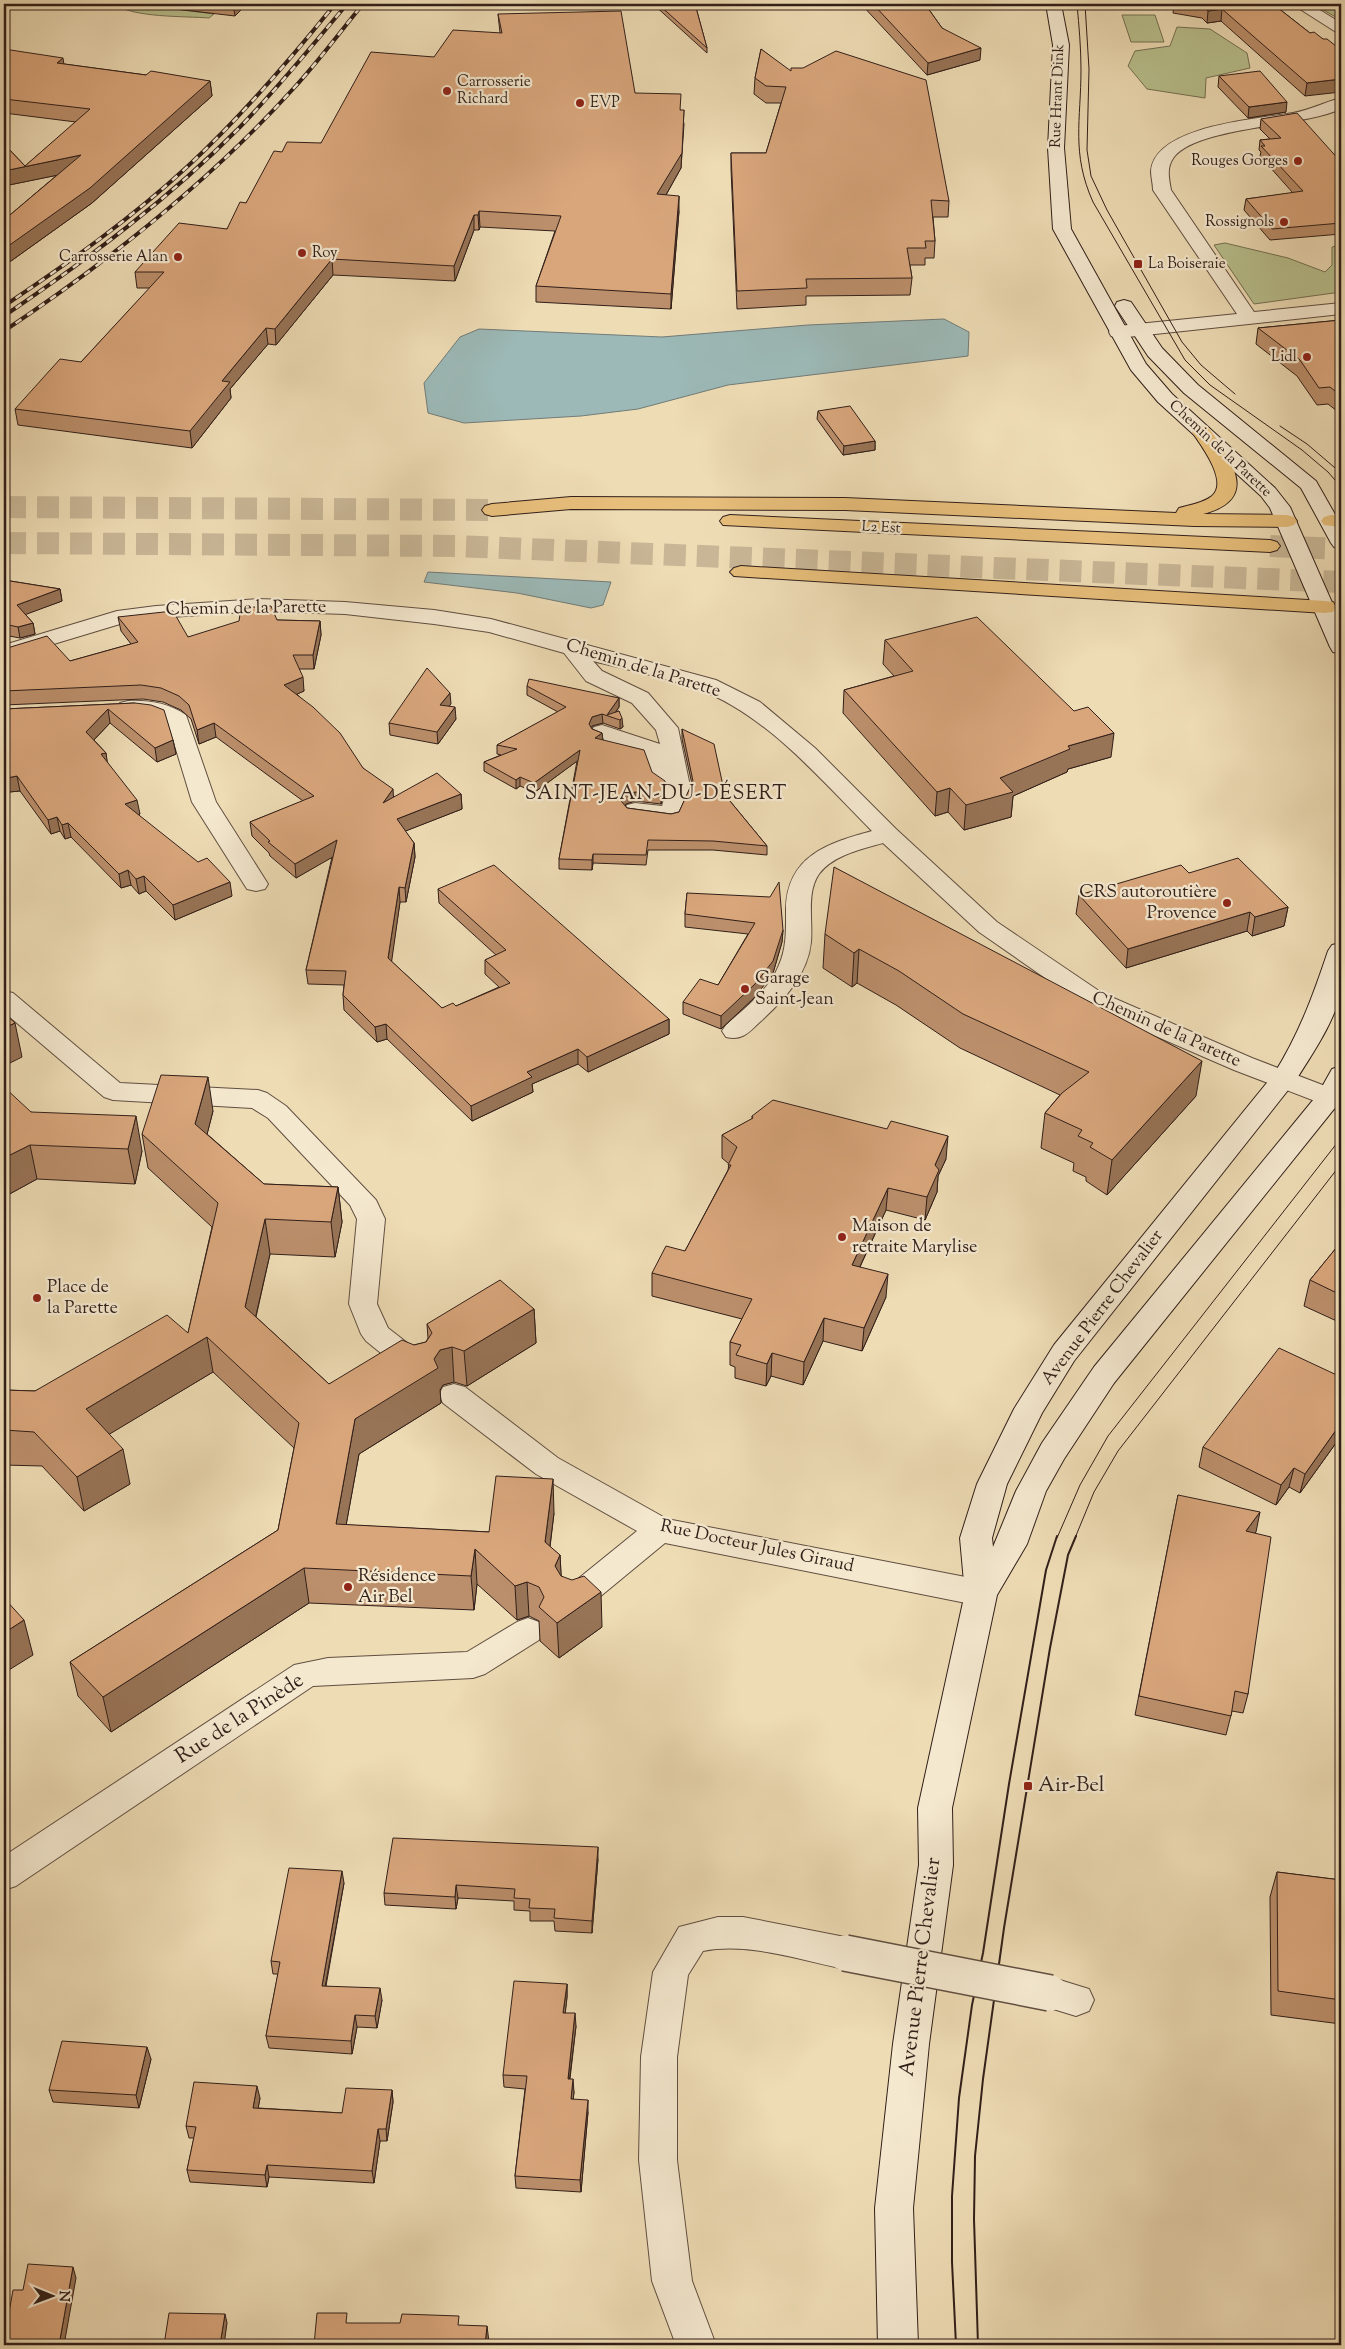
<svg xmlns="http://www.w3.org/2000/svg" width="1345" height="2349" viewBox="0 0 1345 2349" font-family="'Sorts Mill Goudy',serif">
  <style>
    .green { fill: #b8c08d; stroke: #747053 }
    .water { fill: #9cb9b7; stroke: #717b78 }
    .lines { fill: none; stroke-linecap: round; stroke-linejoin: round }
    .highway-tunnel { stroke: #c8b696; stroke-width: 22; stroke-dasharray: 22 11; stroke-linecap: butt }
    .street-casing { stroke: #604e40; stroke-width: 2 }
    .secondary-casing { stroke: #311f19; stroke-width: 2 }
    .highway-casing { stroke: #311f19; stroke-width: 2 }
    .street { fill: #f4e8cf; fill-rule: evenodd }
    .secondary { fill: #f4e8cf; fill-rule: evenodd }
    .highway { fill: #e7be7a; fill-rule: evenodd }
    .tram-far1 { stroke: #311f19; stroke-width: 1 }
    .tram { stroke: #311f19; stroke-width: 2 }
    .rail-casing { stroke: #311f19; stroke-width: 4 }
    .rail { stroke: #f4e8cf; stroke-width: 2.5; stroke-dasharray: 7; stroke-linecap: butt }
    .street-bridge-casing { stroke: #604e40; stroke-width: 38; stroke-linecap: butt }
    .street-bridge { stroke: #f4e8cf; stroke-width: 35 }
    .wall { fill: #bb8f6b; stroke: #311f19 }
    .shaded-wall { fill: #987457; stroke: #311f19 }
    .building { fill: #d9a67c; stroke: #311f19 }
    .poi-dot { fill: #8f2418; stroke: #f4e8cf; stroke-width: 2 }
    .labels { text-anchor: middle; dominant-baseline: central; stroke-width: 4.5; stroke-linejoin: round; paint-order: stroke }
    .far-poi-label { font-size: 15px; fill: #311f19; stroke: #f4e8cf; text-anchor: start }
    .far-street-label { font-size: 15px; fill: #311f19; stroke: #f4e8cf }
    .street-label { font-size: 18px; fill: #311f19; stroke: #f4e8cf }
    .poi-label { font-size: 18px; fill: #311f19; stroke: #f4e8cf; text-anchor: start }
    .quarter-label { font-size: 20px; letter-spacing: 1px; fill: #311f19; stroke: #f4e8cf }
    .near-street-label { font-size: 21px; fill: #311f19; stroke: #f4e8cf }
    .near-poi-label { font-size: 21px; fill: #311f19; stroke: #f4e8cf; text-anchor: start }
  </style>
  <rect width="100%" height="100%" fill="#eedcb5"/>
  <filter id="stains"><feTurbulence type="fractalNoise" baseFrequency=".004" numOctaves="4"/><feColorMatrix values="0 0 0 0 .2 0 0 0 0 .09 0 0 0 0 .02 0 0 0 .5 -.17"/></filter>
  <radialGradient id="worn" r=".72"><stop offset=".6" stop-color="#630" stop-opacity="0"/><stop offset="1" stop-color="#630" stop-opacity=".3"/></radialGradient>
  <g class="green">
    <path d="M 114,4 L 134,4 L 214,14 L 209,18 C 184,16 134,18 114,4 Z"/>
    <polygon points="1313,4 1341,4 1341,20"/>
    <polygon points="1122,15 1155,15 1164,42 1131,42"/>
    <polygon points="1177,27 1210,29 1247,53 1250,68 1206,78 1205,98 1147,89 1128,66 1135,51 1170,46"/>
    <polygon points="1225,243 1288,258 1325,272 1332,265 1332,247 1341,245 1341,292 1254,304 1214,245"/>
  </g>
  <g class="water">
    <polygon points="944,319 969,332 968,356 728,385 638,409 581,416 464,423 428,413 424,383 460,337 479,329 662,337 808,325"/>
    <polygon points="428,572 611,582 603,605 591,608 517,593 424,582"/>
  </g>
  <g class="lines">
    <g class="highway-tunnel">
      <polyline points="4,507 492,510"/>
      <polyline points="4,543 455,546 1341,582"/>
      <polyline points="1270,546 1341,549"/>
    </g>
    <g class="street-casing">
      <g id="street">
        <polygon points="1292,4 1310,4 1341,23 1341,34 1336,32"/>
        <path d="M 1341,98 L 1341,109 C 1301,127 1197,127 1174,157 C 1166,168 1169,178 1171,190 L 1254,312 L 1341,303 L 1341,314 L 1118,338 L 1111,336 L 1109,332 L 1111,328 L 1118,326 L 1237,314 L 1153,190 C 1153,184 1151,177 1151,171 C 1155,125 1260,119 1293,113 C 1310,110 1325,102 1341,98 Z"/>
        <path d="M 258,599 L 345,602 L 434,610 L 491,619 L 716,680 L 760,702 L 815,748 L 896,829 L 997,922 L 1102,993 L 1252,1058 L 1341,1092 L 1341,1111 L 1234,1070 L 1084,1005 L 979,932 L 883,843 C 862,849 833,855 819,874 C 806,893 813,920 811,942 C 808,974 784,1000 761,1021 C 749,1032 743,1041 726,1037 L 722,1031 L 726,1025 C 745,1008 769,990 779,965 C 787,947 786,928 786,909 C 787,856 828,843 872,831 C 822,781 767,715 700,690 C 666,677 628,670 593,661 L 602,671 L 648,693 L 678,728 L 691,791 L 679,819 L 671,821 L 627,815 L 623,810 L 627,805 L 635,803 L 662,806 L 667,789 C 650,785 649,769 645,754 L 594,737 L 591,732 L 594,727 L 602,725 L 660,744 L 656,730 L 632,703 L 586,681 L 564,653 L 489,632 L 434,624 L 345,614 L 258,611 L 156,618 L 120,624 L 4,659 L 4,645 L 117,611 L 156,606 Z"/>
        <path d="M 128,701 C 149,700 168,703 186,715 L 216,802 L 268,884 L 265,889 L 256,891 L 247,889 L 192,802 L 168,723 L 153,716 L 120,713 L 117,708 L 120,703 Z"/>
        <polygon points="4,991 13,993 120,1083 258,1090 267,1093 286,1106 376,1200 385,1219 377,1304 388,1328 428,1359 433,1367 428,1375 418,1378 408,1375 366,1341 361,1334 349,1304 357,1219 350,1205 268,1118 252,1108 113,1100 104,1097 4,1012"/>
        <polygon points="454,1384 465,1387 558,1458 667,1519 981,1580 992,1584 997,1593 992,1602 981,1606 665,1543 585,1609 574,1613 563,1609 558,1600 563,1591 637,1531 536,1474 443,1403 439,1395 443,1387"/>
        <polygon points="528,1618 539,1622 544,1631 539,1640 485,1674 473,1678 313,1686 16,1886 4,1890 4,1856 294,1665 328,1658 467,1652 517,1622"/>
        <path d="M 718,1917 L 743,1917 L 845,1937 L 858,1942 L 863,1953 L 858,1964 L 845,1969 C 799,1960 750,1942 703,1951 L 688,1975 L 677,2057 L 677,2160 L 692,2281 L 716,2345 L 676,2345 L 652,2281 L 639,2160 L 641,2057 L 653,1972 L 679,1927 Z"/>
        <polygon points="1050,1977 1089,1989 1094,2000 1089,2011 1076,2016 1037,2004 1032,1993 1037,1982"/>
      </g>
    </g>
    <g class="secondary-casing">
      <g id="secondary">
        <polygon points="1046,4 1061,4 1069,45 1064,148 1071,229 1146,364 1172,394 1275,488 1290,507 1341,623 1341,654 1333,652 1330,647 1270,508 1261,496 1158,402 1131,370 1053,229 1048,148 1053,45"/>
        <polygon points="1124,300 1131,302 1162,348 1198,385 1316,481 1341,525 1341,549 1334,547 1331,543 1301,488 1184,393 1148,356 1115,306 1117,302"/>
        <path d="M 1341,943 C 1342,957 1344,976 1341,990 C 1336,1020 1312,1054 1296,1080 L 1074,1361 L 1042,1413 L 1007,1484 L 992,1538 L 993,1547 L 1016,1491 L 1042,1443 L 1094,1367 L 1318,1094 L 1332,1069 L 1341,1066 L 1341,1100 L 1338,1104 L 1114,1383 L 1064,1459 L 1046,1491 L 1027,1544 L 997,1595 L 952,1808 L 953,1865 L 929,2044 L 913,2208 L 918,2345 L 878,2345 L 875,2208 L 893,2044 L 919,1865 L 918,1808 L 965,1593 L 960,1538 L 977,1484 L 1014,1409 L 1054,1345 L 1274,1074 C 1299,1034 1313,996 1328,951 L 1332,945 Z"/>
      </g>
    </g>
    <g class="highway-casing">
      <g id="highway">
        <path d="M 1202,426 L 1209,428 C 1231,460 1261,499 1203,514 L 1287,515 L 1294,517 L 1297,521 L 1294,525 L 1287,527 L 1194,526 L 845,510 L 571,509 L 492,516 L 485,514 L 482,510 L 485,506 L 492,504 L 571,497 L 845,498 L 1176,513 L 1179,508 C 1190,505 1203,503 1212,496 C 1229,482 1201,445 1192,432 L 1195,428 Z"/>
        <polygon points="730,515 1270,540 1277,542 1280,546 1277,550 1270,552 723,525 720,521 723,517"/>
        <polygon points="1331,515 1341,515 1341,527 1324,525 1321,521 1324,517"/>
        <polygon points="741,566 1325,601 1333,602 1336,607 1333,612 1325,613 734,576 730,572 734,568"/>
      </g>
    </g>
    <use href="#street" class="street"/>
    <use href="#secondary" class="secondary"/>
    <use href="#highway" class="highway"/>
    <g class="tram-far1">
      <path d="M 1077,4 C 1079,26 1081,48 1081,69 C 1081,120 1071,153 1093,202 L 1185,360 L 1210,385 L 1302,450 L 1328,472 L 1341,487"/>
      <polyline points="1085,4 1089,69 1087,150 1091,176 1107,210 1182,342 1201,365 1235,394"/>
      <polyline points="1280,426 1307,444 1341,473"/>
      <polyline points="1057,1538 1080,1485 1108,1436 1341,1138"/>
      <polyline points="1075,1538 1094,1492 1118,1451 1341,1164"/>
    </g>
    <g class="tram">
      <polyline points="956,2345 952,2262 952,2196 959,2098 972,2005 983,1953 1009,1784 1046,1570 1057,1536"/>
      <polyline points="978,2345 974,2219 975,2156 983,2079 1004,1928 1050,1648 1068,1555 1076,1536"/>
    </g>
    <g class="rail-casing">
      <g id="rail">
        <path d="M 4,306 C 68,263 131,219 188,166 C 241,117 289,61 335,4"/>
        <path d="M 4,316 C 88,259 169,199 240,127 C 278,88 312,46 347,4"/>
        <path d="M 4,331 C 109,261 208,183 293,89 C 318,62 340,32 363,4"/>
      </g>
    </g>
    <use href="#rail" class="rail"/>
    <g class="street-bridge-casing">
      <polyline id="street-bridge" points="845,1953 1050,1993"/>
    </g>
    <use href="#street-bridge" class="street-bridge"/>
  </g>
  <g class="wall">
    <polygon points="133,4 247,4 235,16"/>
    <polygon points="653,4 695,4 707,48 707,53"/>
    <polygon points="861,4 925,4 942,28 980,60 927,75"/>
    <polygon points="1174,4 1273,4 1310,33 1323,39 1305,96 1221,21 1207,23 1202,18 1173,13"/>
    <polygon points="498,14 635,93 681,110 684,124 681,168 666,195 679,211 671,309 536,302 536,286 555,231 480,227 479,230 474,230 455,281 333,275 276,345 268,344 230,389 231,398 192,448 18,425 15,409 81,362 150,288 137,288 135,272 227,229 246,203 282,152 321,143 434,57 500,33"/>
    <polygon points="4,49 64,64 146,75 210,81 212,96 92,203 4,266 4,220 57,175 4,186 4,144 25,166 76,122 4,113"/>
    <polygon points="761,49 949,201 948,217 933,217 935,241 934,258 925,258 925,265 910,265 912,278 910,295 806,296 806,305 737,309 731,169 731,153 766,153 781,103 766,103 754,94 755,78"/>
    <polygon points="1219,76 1286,112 1248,118 1218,87"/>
    <polygon points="1261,119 1341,162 1341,234 1270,240 1244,210 1246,199 1293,193 1260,156 1261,152 1259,150 1260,140 1270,139 1260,129"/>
    <polygon points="1341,320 1341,414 1328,404 1317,405 1297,376 1256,344 1258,328"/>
    <polygon points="818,411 875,441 875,450 843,455 817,419"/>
    <polygon points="4,580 60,589 62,601 25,614 33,623 35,634 20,638 4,635"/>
    <polygon points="118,617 188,637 277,620 320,621 321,635 314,669 299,669 304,691 297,694 363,768 394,797 461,794 462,809 405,831 414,843 415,857 406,902 400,902 391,961 442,1008 456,1006 499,987 485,974 485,960 496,955 439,903 438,889 669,1019 669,1034 588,1072 578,1064 532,1084 533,1092 472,1121 387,1039 377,1042 344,1010 343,995 344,985 308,984 306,970 332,857 296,878 270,856 269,853 252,836 250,822 303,801 216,737 199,744 191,719 181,710 163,702 143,699 4,705 4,707 4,649 70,661 131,644 121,631"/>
    <polygon points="885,640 1111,757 1068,769 1067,772 1013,796 1011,817 964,830 948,812 935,816 843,713 844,690 894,676 883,664"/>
    <polygon points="527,686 619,698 619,707 616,712 619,711 623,727 620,729 603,723 592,726 592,729 602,733 603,740 652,772 665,790 661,804 635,801 626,804 625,805 627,808 671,814 679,812 692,784 682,739 682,729 725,795 767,846 767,855 713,850 648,850 646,865 593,863 592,870 559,869 559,859 577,761 535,792 520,786 516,789 484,771 484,762 501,755 497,754 497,745 558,712 527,695"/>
    <polygon points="135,703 173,740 176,754 157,762 110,723 94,740 106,753 107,762 140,814 138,815 232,896 175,920 146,891 139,894 131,885 121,888 71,837 65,839 60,831 51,834 20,791 9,792 5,776 4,776 4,709"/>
    <polygon points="451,704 449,706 456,719 438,744 390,735 389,723"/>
    <polygon points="1189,873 1288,907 1284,926 1252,936 1247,931 1126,968 1076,914 1079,895"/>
    <polygon points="687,893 783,930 782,942 773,973 755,997 721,1029 683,1014 683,1002 718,985 748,934 685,927 685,914"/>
    <polygon points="825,934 1196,1096 1107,1195 1086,1181 1086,1177 1073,1171 1074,1163 1041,1148 1045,1113 1060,1095 960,1048 896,1005 857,983 852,987 823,968"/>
    <polygon points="213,1111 207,1134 264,1184 338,1187 342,1222 335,1257 270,1254 256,1317 329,1384 414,1345 426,1342 428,1338 427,1324 534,1309 536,1343 467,1386 454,1382 443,1385 440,1390 441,1403 359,1454 346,1525 489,1532 554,1513 550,1547 560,1555 561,1576 602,1627 559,1658 540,1641 539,1621 529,1616 517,1620 477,1584 474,1610 309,1603 111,1732 78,1696 70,1662 278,1530 294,1448 213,1372 109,1434 130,1484 84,1511 42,1466 4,1465 4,1390 35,1391 188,1333 212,1227 148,1168 142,1134"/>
    <polygon points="31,1112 142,1151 135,1184 37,1179 4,1197"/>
    <polygon points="752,1116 946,1159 938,1176 937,1192 925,1220 886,1210 860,1267 886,1297 862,1351 823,1341 803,1385 771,1376 766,1386 735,1378 735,1367 730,1365 730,1342 742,1319 652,1296 652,1273 685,1251 728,1170 729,1164 722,1158 722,1135 752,1119"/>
    <polygon points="1341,1242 1341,1323 1304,1306 1310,1280"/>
    <polygon points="1341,1377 1341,1436 1300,1493 1289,1487 1276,1505 1199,1467 1203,1447"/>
    <polygon points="1178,1495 1256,1532 1255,1533 1248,1694 1243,1713 1232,1711 1226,1735 1135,1715"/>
    <polygon points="598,1859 592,1933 555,1931 554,1921 530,1921 530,1911 514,1910 514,1901 458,1898 456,1909 385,1905 384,1893"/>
    <polygon points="1277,1872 1341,1880 1341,2024 1271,2015 1270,1897"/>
    <polygon points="344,1883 326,1986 382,2000 377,2028 357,2027 352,2054 269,2048 266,2036 278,1974 273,1974 271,1961"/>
    <polygon points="567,1984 567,1997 565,2013 576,2026 570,2079 574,2092 573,2099 588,2112 581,2192 516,2188 515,2176 525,2089 504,2087 503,2075"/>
    <polygon points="151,2059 139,2108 53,2102 49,2090"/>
    <polygon points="392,2090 393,2102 387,2141 380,2141 374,2183 269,2177 267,2187 190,2182 187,2170 194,2138 189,2138 186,2126 260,2098 258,2108 342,2113"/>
  </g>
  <g class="shaded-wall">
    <polygon points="233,4 247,4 235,16"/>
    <polygon points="1222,9 1221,21 1207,23 1208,11"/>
    <polygon points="981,48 980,60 927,75 928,63"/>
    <polygon points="63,58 65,72 57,63"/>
    <polygon points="1341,79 1341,92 1305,96 1307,83"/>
    <polygon points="210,81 212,96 92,203 4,266 4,249"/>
    <polygon points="1287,102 1286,112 1248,118 1249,107"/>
    <polygon points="684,110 681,168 658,209 657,194"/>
    <polygon points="81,155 83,170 4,186 4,171"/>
    <polygon points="679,196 679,211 671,309 671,294"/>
    <polygon points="479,211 480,227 479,230 478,215"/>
    <polygon points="474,215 474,230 455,281 454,266"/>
    <polygon points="332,259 333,275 276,345 275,329"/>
    <polygon points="266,328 268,344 230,389 231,398 192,448 190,431 222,381"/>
    <polygon points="875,441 875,450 843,455 844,446"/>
    <polygon points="60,589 62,601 19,617 17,605"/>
    <polygon points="320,621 321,635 314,669 313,655"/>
    <polygon points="33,623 35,634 20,638 18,627"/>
    <polygon points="303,677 304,691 286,699 284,685"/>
    <polygon points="450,693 451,704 441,716 440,705"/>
    <polygon points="619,698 619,707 612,717 607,715"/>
    <polygon points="455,707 456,719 438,744 437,732"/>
    <polygon points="108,709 110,723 88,746 86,732"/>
    <polygon points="602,714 603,723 592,726 589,733 589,724 592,717"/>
    <polygon points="622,718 623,727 620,729 620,720"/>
    <polygon points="214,723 216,737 199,744 197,730"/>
    <polygon points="602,733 603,742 595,738"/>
    <polygon points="1114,733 1111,757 1068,769 1067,772 1013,796 1011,817 964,830 966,805 1000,778 1068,746"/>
    <polygon points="173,740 176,754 157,762 155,748"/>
    <polygon points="580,750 580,759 535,792 534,783"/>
    <polygon points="106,753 108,767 101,754"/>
    <polygon points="17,776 20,791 9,792 7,778"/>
    <polygon points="520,777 520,786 516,789 516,780"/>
    <polygon points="665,781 665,790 661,804 661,795"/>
    <polygon points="950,788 948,812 935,816 937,792"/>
    <polygon points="393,789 394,804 383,803"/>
    <polygon points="635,792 635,801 626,804 621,810 621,801 625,795"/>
    <polygon points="461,794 462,809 398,834 397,819"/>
    <polygon points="137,800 140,814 127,819 125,804"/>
    <polygon points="57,817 60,831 51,834 48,820"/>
    <polygon points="68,823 71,837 65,839 62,825"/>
    <polygon points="337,840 338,854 296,878 295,864"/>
    <polygon points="414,843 415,857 406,902 405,888"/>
    <polygon points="593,854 593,863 592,870 592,860"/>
    <polygon points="128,870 131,885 121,888 119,874"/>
    <polygon points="144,876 146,891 139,894 136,879"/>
    <polygon points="230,882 232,896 175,920 173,905"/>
    <polygon points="399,887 400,902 390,973 388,958"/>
    <polygon points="1288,907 1284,926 1252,936 1255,917"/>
    <polygon points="1250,912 1247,931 1126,968 1128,949"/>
    <polygon points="783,930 782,942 773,973 755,997 721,1029 721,1016"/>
    <polygon points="859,949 857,983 852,987 854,953"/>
    <polygon points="669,1019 669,1034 588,1072 587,1057"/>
    <polygon points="15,1023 22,1057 4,1066 4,1028"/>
    <polygon points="386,1024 387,1039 377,1042 375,1027"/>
    <polygon points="578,1049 578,1064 532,1084 533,1092 472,1121 471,1106 527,1072"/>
    <polygon points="1202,1061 1196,1096 1107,1195 1112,1160"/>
    <polygon points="208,1077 213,1111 201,1158 195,1124"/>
    <polygon points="136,1116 142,1151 135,1184 128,1149"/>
    <polygon points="948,1136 946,1159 938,1176 937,1192 925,1220 927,1197 935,1165"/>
    <polygon points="30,1145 37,1179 4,1197 4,1158"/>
    <polygon points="338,1187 342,1222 335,1257 331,1222"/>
    <polygon points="888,1188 886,1210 850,1288 852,1265"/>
    <polygon points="265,1219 270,1254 250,1341 245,1307"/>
    <polygon points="888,1274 886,1297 862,1351 864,1328"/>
    <polygon points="534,1309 536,1343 467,1386 464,1351"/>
    <polygon points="824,1318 823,1341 803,1385 804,1362"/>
    <polygon points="207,1337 213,1372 93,1444 86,1409"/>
    <polygon points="452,1347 454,1382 443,1385 440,1390 441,1403 359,1454 340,1559 336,1524 355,1419 434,1359 440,1350"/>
    <polygon points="772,1353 771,1376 766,1386 767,1364"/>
    <polygon points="1341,1423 1341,1436 1300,1493 1305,1474"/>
    <polygon points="123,1449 130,1484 84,1511 77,1477"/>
    <polygon points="1294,1468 1289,1487 1276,1505 1281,1485"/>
    <polygon points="553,1479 554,1513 546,1577 545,1542"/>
    <polygon points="1260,1512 1256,1532 1241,1551 1246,1531"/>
    <polygon points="475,1549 477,1584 474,1610 471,1576"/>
    <polygon points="560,1555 562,1590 555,1566"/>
    <polygon points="304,1568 309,1603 111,1732 103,1697"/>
    <polygon points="527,1582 529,1616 517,1620 515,1586"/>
    <polygon points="601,1592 602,1627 559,1658 557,1623"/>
    <polygon points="24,1620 33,1655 4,1673 4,1633"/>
    <polygon points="598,1847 598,1859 592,1933 592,1921"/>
    <polygon points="342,1871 344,1883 323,1998 322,1986"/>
    <polygon points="456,1885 458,1898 456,1909 455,1897"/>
    <polygon points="567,1984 567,1997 564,2025 563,2013"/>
    <polygon points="380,1988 382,2000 377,2028 375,2016"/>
    <polygon points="575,2013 576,2026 568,2091 568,2079"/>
    <polygon points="355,2015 357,2027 352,2054 351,2041"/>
    <polygon points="147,2047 151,2059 139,2108 136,2095"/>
    <polygon points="573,2079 574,2092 572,2111 571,2099"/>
    <polygon points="257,2086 260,2098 256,2120 253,2108"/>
    <polygon points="392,2090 393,2102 387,2141 386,2129"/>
    <polygon points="588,2100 588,2112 581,2192 580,2180"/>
    <polygon points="378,2129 380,2141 374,2183 372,2171"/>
    <polygon points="267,2165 269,2177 267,2187 265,2175"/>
    <polygon points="73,2267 76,2278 64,2345 59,2345"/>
    <polygon points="225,2314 227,2323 224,2345 220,2345"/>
    <polygon points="487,2326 489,2342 489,2345 485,2345"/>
  </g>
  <g class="building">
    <polygon points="658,4 695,4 707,48"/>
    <polygon points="873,4 925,4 942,28 981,48 928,63"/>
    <polygon points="1188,4 1273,4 1310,33 1314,32 1323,39 1327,39 1341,50 1341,79 1307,83 1222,9 1208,11 1203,6"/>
    <polygon points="621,11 635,93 681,94 680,110 684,110 682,153 657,194 679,196 671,294 536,286 561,216 479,211 478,215 474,215 454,266 332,259 275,329 266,328 222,381 230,382 190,431 15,409 60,359 81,362 164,272 135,272 179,223 227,229 240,202 246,203 274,151 282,152 287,142 321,143 371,52 434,57 453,30 502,33 498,14"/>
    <polygon points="4,49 63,58 57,63 146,75 151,71 210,81 90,188 4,249 4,220 81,155 4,171 4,144 25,166 90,109 4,99"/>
    <polygon points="761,49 791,71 791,68 803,68 836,51 926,80 949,201 931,200 935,241 925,241 926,248 907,248 912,278 806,279 807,288 737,291 731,153 766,153 786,87 766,86 755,78"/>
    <polygon points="1260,71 1287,102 1249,107 1219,76"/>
    <polygon points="1297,113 1341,162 1341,223 1272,229 1246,199 1303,191 1261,146 1265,146 1260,140 1281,138 1261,119"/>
    <polygon points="1341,320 1341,396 1330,387 1319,388 1300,360 1258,328"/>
    <polygon points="850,406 875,441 844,446 818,411"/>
    <polygon points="4,580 60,589 17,605 33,623 18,627 4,624"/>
    <polygon points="271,606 277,620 320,621 313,655 293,655 303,677 284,685 313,707 340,733 363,768 393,789 383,803 437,773 461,794 397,819 414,843 405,888 399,887 388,958 442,1008 453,1003 456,1006 510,983 485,960 506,950 438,889 494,865 669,1019 587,1057 578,1049 527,1072 532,1077 471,1106 386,1024 375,1027 343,995 346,971 306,970 337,840 295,864 268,842 270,841 250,822 314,796 214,723 197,730 189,705 179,696 161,688 141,685 4,691 4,649 47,636 70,661 138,642 118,617 173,611 188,637 239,621 241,608"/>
    <polygon points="977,617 1074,711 1088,707 1114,733 1068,746 1070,749 1000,778 1013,792 966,805 950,788 937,792 844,690 913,671 885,640"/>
    <polygon points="427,668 450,693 440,705 455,707 437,732 389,723"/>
    <polygon points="529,679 619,698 607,715 619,711 622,718 620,720 602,714 592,717 589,724 592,729 602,733 595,738 644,750 652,772 665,781 661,795 635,792 625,795 621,801 627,808 671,814 679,812 693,781 682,729 714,744 725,795 767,846 713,841 648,840 646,855 593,854 592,860 559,859 580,750 534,783 520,777 516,780 484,762 517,749 497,745 566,707 527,686"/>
    <polygon points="135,703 151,705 164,710 173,740 155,748 108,709 86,732 106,753 101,754 137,800 125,804 198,862 207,858 230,882 173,905 144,876 136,879 128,870 119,874 68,823 62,825 57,817 48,820 17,776 7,778 4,767 4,709"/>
    <polygon points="1238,858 1288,907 1255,917 1250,912 1128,949 1079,895 1181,865 1189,873"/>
    <polygon points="834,867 1202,1061 1112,1160 1090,1147 1093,1143 1078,1136 1082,1130 1045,1113 1062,1093 1089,1072 963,1014 899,971 859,949 854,953 825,934"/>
    <polygon points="779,882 783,930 773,961 755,984 721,1016 683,1002 700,979 718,985 755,923 685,914 687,893 770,897"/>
    <polygon points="4,1013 15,1023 4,1028"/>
    <polygon points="161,1075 208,1077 195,1124 264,1184 338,1187 331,1222 265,1219 245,1307 329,1384 402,1340 414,1345 426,1342 432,1333 427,1324 500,1280 534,1309 464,1351 452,1347 440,1350 434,1359 438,1368 355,1419 336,1524 489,1532 496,1476 553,1479 545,1542 560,1555 555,1566 561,1576 572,1580 584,1576 601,1592 557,1623 539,1607 544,1597 539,1587 527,1582 515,1586 475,1549 471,1576 304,1568 103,1697 70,1662 278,1530 299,1423 207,1337 86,1409 123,1449 77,1477 34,1432 4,1430 4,1390 35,1391 167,1315 188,1333 218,1203 142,1134"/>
    <polygon points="4,1087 31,1112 136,1116 128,1149 30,1145 4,1158"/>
    <polygon points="773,1100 887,1129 891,1121 948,1136 935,1165 939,1170 927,1197 888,1188 852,1265 888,1274 864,1328 824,1318 804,1362 772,1353 767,1364 736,1355 741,1345 730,1342 752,1299 652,1273 666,1246 685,1251 731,1165 728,1165 737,1147 722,1135 753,1118 752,1116"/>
    <polygon points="1341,1242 1341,1295 1310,1280"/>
    <polygon points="1279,1348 1341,1377 1341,1423 1305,1474 1294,1468 1281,1485 1203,1447"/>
    <polygon points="1178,1495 1260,1512 1246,1531 1271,1537 1248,1694 1235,1691 1231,1716 1139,1696"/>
    <polygon points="4,1598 24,1620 4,1633"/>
    <polygon points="393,1838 598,1847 592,1921 554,1918 555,1909 529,1908 530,1899 514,1898 515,1889 456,1885 455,1897 384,1893"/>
    <polygon points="289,1868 342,1871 322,1986 380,1988 375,2016 355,2015 351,2041 266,2036 280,1962 271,1961"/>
    <polygon points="1277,1872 1341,1880 1341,2000 1278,1991"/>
    <polygon points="514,1981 567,1984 563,2013 575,2013 568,2079 573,2079 571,2099 588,2100 580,2180 515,2176 527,2076 503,2075"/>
    <polygon points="62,2041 147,2047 136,2095 49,2090"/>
    <polygon points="194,2082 257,2086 253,2108 342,2113 346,2088 392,2090 386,2129 378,2129 372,2171 267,2165 265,2175 187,2170 196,2127 186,2126"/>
    <polygon points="28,2264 73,2267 59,2345 4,2345 4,2340 13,2290 23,2290"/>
    <polygon points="169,2313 225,2314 220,2345 164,2345"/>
    <polygon points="317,2313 347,2313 346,2323 400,2323 402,2314 459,2316 458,2325 487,2326 485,2345 314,2345"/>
  </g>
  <g class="poi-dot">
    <circle cx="447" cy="91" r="5"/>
    <circle cx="580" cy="103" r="5"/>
    <circle cx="1298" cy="161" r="5"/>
    <circle cx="1284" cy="222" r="5"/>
    <circle cx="302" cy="253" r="5"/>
    <circle cx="178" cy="257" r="5"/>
    <rect x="1133" y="259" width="10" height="10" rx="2.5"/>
    <circle cx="1307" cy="357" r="5"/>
    <circle cx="1227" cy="903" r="5"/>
    <circle cx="745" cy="989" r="5"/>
    <circle cx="842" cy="1237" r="5"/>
    <circle cx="37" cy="1298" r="5"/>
    <circle cx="348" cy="1587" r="5"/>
    <rect x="1023" y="1781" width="10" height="10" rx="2.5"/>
  </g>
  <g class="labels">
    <g class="far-poi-label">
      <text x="457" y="82">Carrosserie<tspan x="457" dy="17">Richard</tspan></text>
      <text x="590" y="103">EVP</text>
      <text x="1288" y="161" text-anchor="end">Rouges Gorges</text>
      <text x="1274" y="222" text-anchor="end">Rossignols</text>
      <text x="312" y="253">Roy</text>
      <text x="168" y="257" text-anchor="end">Carrosserie Alan</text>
      <text x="1148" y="264">La Boiseraie</text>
      <text x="1297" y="357" text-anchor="end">Lidl</text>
    </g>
    <g class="far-street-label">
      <text transform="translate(1058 96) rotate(-88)">Rue Hrant Dink</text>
      <text transform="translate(1220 449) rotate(43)">Chemin de la Parette</text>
      <text transform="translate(881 528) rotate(3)">L2 Est</text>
    </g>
    <g class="street-label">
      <text transform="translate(246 609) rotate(-1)">Chemin de la Parette</text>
      <text transform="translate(643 669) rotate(17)">Chemin de la Parette</text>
      <text transform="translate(1166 1030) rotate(24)">Chemin de la Parette</text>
      <text transform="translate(1103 1308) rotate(-53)">Avenue Pierre Chevalier</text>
      <text transform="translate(757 1547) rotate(12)">Rue Docteur Jules Giraud</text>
    </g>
    <g class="poi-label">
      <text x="1217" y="893" text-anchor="end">CRS autoroutière<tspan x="1217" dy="21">Provence</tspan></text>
      <text x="755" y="979">Garage<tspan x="755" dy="21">Saint-Jean</tspan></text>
      <text x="852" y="1227">Maison de<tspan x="852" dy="21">retraite Marylise</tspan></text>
      <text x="47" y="1288">Place de<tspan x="47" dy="21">la Parette</tspan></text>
      <text x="358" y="1577">Résidence<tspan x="358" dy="21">Air Bel</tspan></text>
    </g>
    <g class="quarter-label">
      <text x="656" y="794">SAINT-JEAN-DU-DÉSERT</text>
    </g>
    <g class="near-street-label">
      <text transform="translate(240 1719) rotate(-33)">Rue de la Pinède</text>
      <text transform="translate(921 1967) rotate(-83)">Avenue Pierre Chevalier</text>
    </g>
    <g class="near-poi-label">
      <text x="1038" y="1786">Air-Bel</text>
    </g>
  </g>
  <rect width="1345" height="2349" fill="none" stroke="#eedcb5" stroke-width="20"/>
  <rect x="5" y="5" width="1335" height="2339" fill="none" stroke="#311f19" stroke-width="2.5"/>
  <rect x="10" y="10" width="1325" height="2329" fill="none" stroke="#311f19"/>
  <g transform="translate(52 2296) rotate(91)" stroke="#f4e8cf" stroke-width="4" paint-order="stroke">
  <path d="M0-4L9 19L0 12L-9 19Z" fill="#311f19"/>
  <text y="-8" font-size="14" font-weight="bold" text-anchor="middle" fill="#311f19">N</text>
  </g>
  <rect width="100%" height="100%" filter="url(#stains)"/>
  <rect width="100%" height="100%" fill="url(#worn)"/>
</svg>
